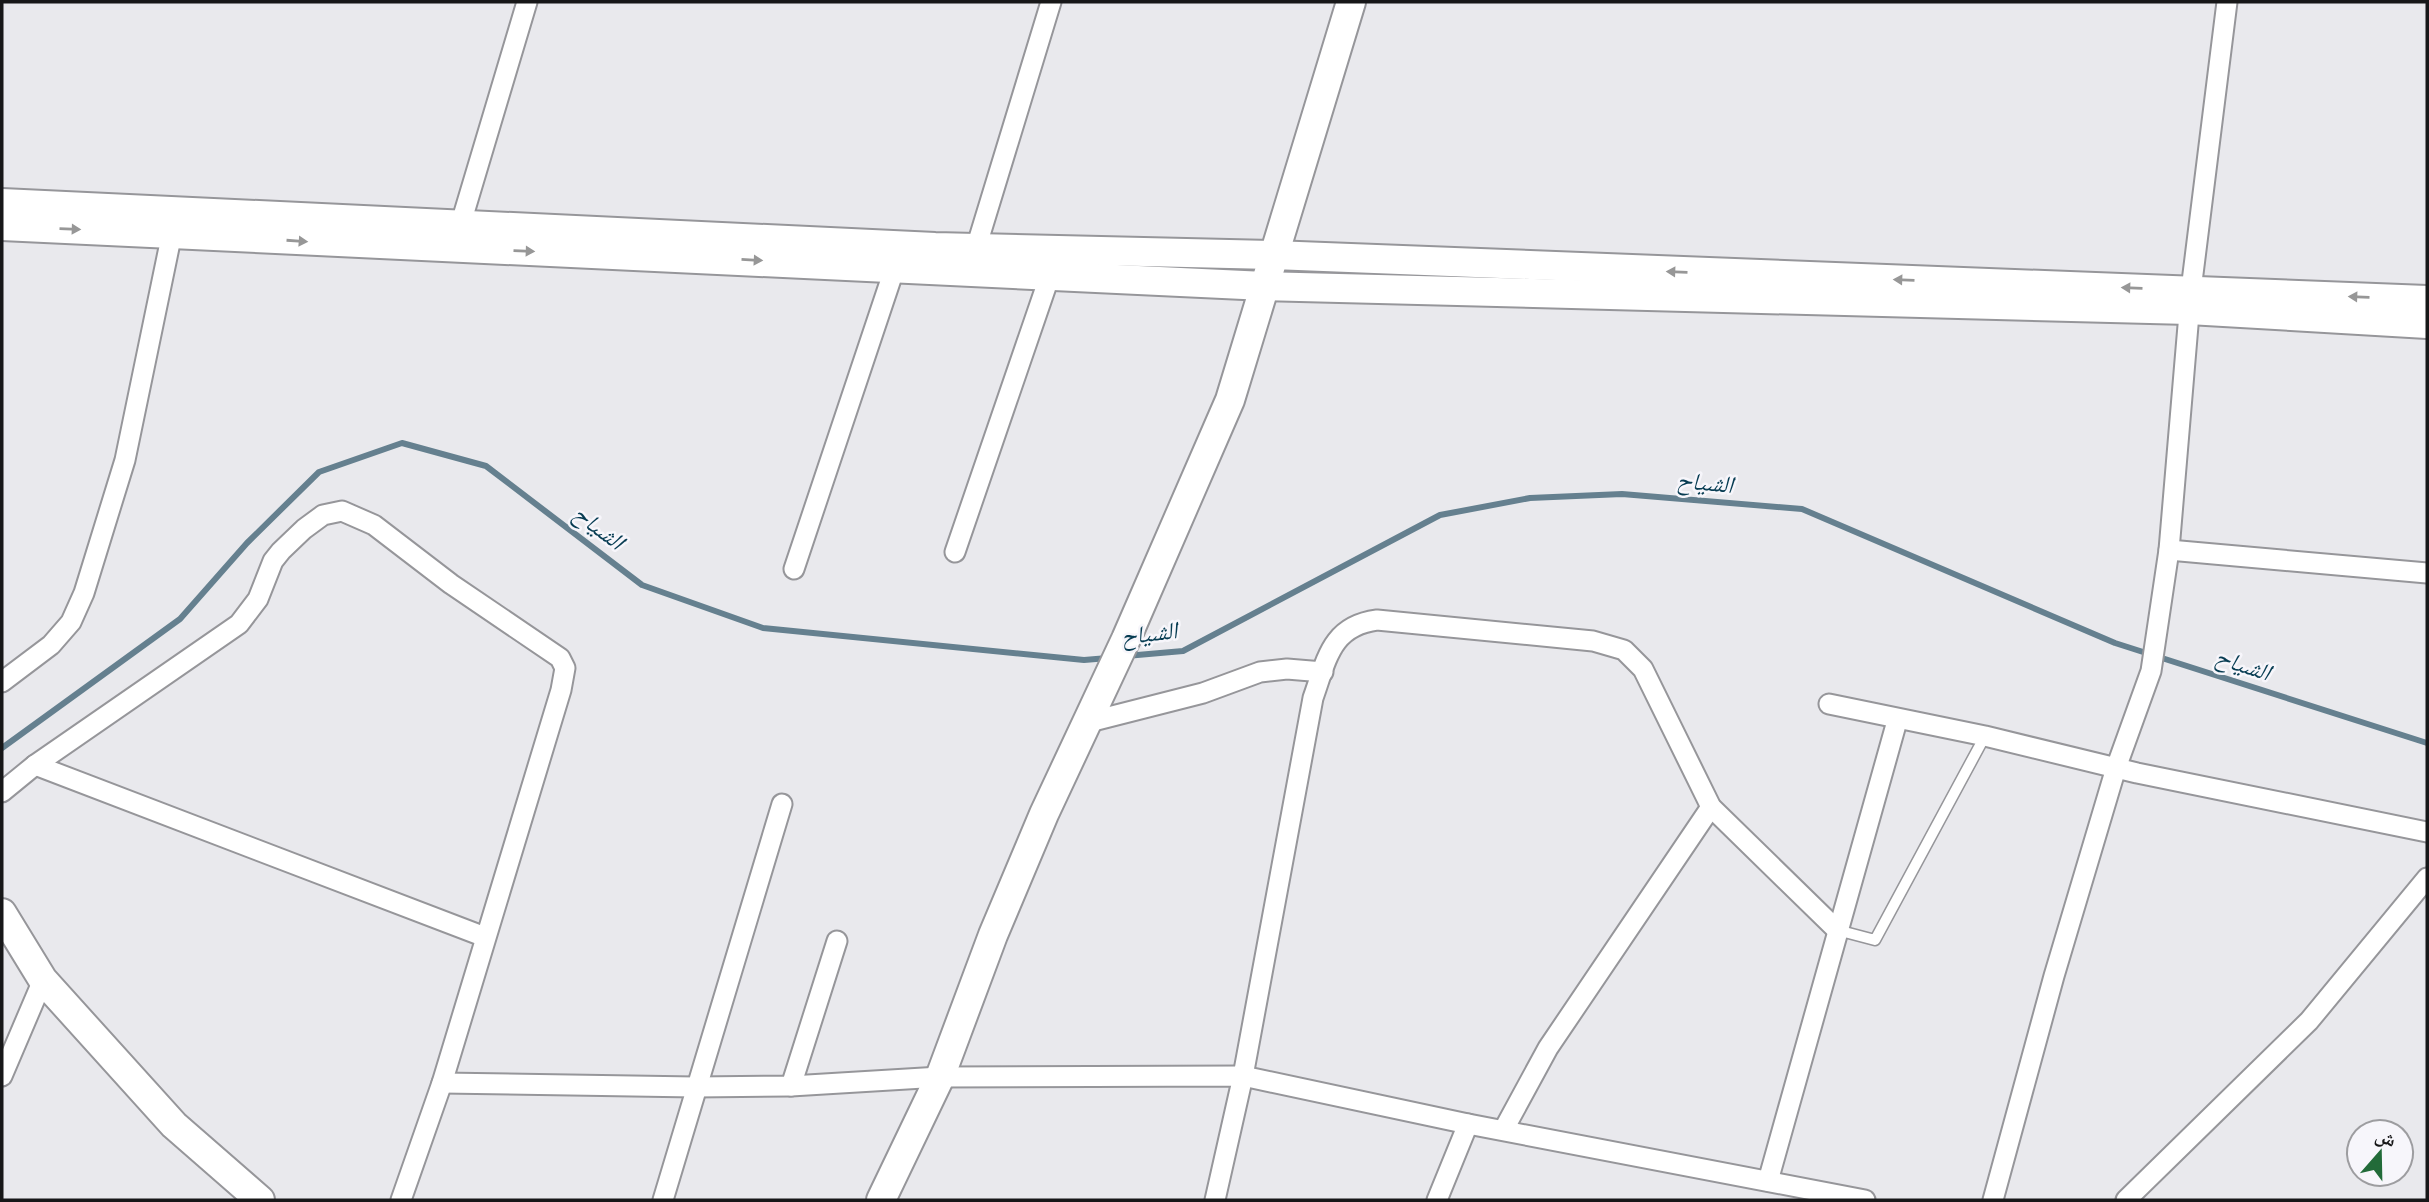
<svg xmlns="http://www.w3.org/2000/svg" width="2429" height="1202" viewBox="0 0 2429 1202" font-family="'DM Sans','Noto Naskh Arabic',sans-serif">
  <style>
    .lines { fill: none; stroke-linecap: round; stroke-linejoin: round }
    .stream { stroke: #65808f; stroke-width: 6 }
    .lane-casing { stroke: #96969a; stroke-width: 13 }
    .street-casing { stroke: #96969a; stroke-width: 23 }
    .secondary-casing { stroke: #96969a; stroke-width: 32 }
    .lane { stroke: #fff; stroke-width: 10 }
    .street { stroke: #fff; stroke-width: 19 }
    .secondary { stroke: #fff; stroke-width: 28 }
    .oneway { fill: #979797 }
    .labels { text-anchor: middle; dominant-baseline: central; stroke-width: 5; stroke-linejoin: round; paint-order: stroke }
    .water-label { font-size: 24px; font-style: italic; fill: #073c52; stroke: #f7f6fb }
  </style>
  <rect width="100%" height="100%" fill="#e9e9ed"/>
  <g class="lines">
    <g class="stream">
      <polyline points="1126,656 1183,651 1440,515 1530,498 1622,494 1802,509 2115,643 2427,743"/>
      <polyline points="2,748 180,619 247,543 319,472 402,443 486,466 642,585 763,628 1084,660 1108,658"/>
    </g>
    <g class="lane-casing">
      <polyline id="lane" points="1837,930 1875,940 1985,736"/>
    </g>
    <g class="street-casing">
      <g id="street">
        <polyline points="458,233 527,2"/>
        <polyline points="976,248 1051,2"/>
        <polyline points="2169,550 2427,573"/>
        <polyline points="955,552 1050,275"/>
        <polyline points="794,569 895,267"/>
        <polyline points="2,682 51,645 71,622 84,593 125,460 172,233"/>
        <polyline points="1829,704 1985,736 2137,773 2427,832"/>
        <polyline points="1089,722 1203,693 1260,672 1287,669 1323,672"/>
        <polyline points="35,765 485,937"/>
        <polyline points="2,792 35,765 239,624 258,599 273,561 281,551 304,529 323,515 342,511 374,525 451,584 560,658 565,668 561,690 442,1083 401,1200"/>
        <polyline points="2,1076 43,980"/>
        <polyline points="442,1083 695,1087 791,1086 940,1077 1243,1076 1468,1124 1865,1200"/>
        <polyline points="791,1086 837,941"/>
        <polyline points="1504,1129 1548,1048 1711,807"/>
        <polyline points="1768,1181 1897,721"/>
        <polyline points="663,1200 782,804"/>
        <path d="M 1215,1200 L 1243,1076 L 1313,698 C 1327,659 1331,626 1377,620 L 1593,641 L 1624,650 L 1643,669 L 1711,807 L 1837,930"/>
        <polyline points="1437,1200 1468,1124"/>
        <polyline points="1993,1200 2054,976 2116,768 2151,671 2169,550 2191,290 2227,2"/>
        <polyline points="2126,1200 2309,1021 2427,878"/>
      </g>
    </g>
    <g class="secondary-casing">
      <g id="secondary">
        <polyline points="2,203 935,247 1273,255 2427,300"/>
        <polyline points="2,226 1265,286 2189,310 2427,324"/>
        <polyline points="2,913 43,980 174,1125 260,1200"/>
        <polyline points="881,1200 940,1077 993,935 1044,814 1126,639 1230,400 1351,2"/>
      </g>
    </g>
    <use href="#lane" class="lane"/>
    <use href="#street" class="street"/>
    <use href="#secondary" class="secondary"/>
  </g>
  <defs><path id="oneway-solid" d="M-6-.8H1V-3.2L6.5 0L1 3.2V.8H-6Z" transform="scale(1.75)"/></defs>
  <g class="oneway">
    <use href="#oneway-solid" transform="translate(70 229) rotate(2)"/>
    <use href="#oneway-solid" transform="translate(297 241) rotate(4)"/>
    <use href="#oneway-solid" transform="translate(524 251) rotate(2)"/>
    <use href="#oneway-solid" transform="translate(752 260) rotate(3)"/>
    <use href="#oneway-solid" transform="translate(1677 272) rotate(-178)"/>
    <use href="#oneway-solid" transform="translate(1904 280) rotate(-178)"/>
    <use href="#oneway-solid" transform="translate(2132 288) rotate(-178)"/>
    <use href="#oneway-solid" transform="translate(2359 297) rotate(-178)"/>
  </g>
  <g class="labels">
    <g class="water-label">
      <text transform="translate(1705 482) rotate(5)">الشياح</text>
      <text transform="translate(599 527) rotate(37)">الشياح</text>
      <text transform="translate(1149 633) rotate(-7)">الشياح</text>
      <text transform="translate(2243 664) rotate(18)">الشياح</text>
    </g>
  </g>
  <rect width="2429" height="1202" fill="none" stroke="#171718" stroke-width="7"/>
  <g transform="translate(2380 1153) rotate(20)"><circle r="33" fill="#f7f6fb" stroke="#9d9da0" stroke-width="2"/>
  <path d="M0-5L12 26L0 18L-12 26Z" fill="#226b39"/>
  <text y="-10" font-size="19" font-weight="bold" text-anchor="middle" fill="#171718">ش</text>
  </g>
</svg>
